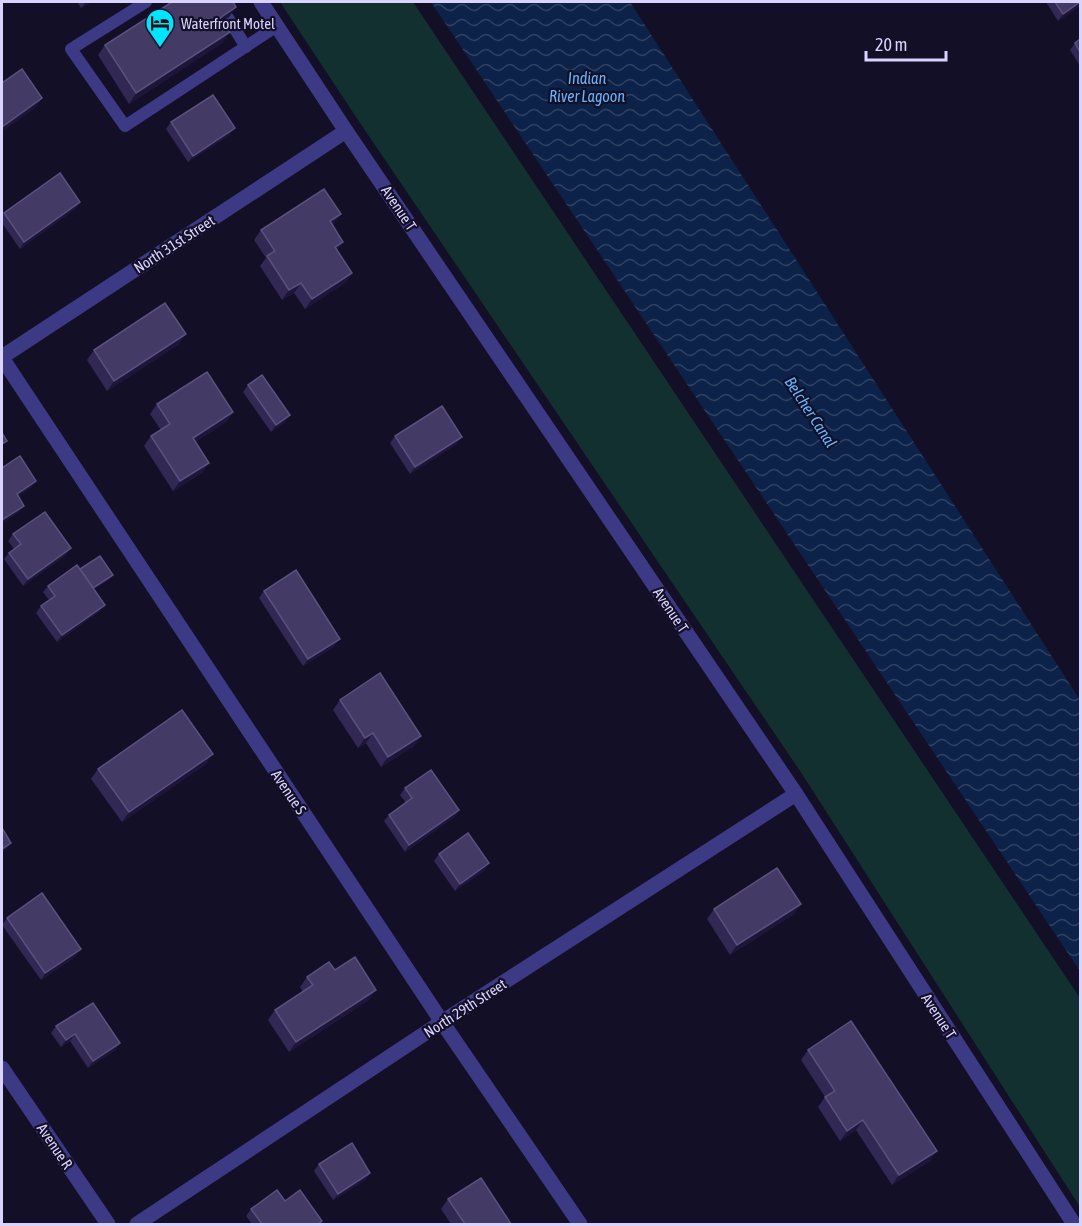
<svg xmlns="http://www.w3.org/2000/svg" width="1082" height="1226" viewBox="0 0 1082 1226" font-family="'Asap Condensed',sans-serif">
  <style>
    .grass { fill: #12302f }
    .water { fill: url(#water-waves) }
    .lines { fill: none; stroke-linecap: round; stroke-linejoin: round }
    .service { stroke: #3d3a85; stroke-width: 12 }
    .minor { stroke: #3d3a85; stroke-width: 15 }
    .wall { fill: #312854 }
    .shaded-wall { fill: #1d163a }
    .building { fill: #433a66; stroke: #5a527e; stroke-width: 1.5 }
    .labels { text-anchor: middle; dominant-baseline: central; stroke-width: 4.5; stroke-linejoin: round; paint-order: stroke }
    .poi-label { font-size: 15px; fill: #d9d4ff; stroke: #130f26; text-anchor: start }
    .street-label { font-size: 15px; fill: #d9d4ff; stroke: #130f26 }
    .water-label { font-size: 16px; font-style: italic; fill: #62b6ff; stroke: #130f26 }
  </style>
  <defs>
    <pattern id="water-waves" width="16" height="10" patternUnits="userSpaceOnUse" patternTransform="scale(1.5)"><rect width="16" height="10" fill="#0c2248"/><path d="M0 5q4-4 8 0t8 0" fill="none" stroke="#2f4163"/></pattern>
  </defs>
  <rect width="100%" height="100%" fill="#130f26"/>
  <polygon class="grass" points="280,2 413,2 1080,998 1080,1207 802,774 360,123"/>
  <polygon class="water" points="431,2 630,2 1080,700 1080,971"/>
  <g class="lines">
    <g class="service">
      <polyline points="146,2 71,49 125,126 277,26"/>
      <polyline points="228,18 246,47"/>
    </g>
    <g class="minor">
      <polyline points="261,2 346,131 796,794 1074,1224"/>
      <polyline points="2,357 346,131"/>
      <polyline points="2,358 442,1022 580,1224"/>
      <polyline points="2,1068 108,1224"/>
      <polyline points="137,1224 442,1022 796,794"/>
    </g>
  </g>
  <g class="wall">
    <polygon points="77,2 91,2 81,8"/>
    <polygon points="1046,2 1080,2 1080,6 1058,21"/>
    <polygon points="236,7 229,17 222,21 222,43 129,104 98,55 105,45"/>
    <polygon points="1080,39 1080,66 1070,50 1075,43"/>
    <polygon points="171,122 230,135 188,162 166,129"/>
    <polygon points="80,202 75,209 20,249 2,223 2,216 4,213"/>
    <polygon points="334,224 332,225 343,242 337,250 352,273 345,283 305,309 294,293 282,300 260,266 266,258 254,240 261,230"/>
    <polygon points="179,344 107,391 87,360 94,350"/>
    <polygon points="248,385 285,422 271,432 243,392"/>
    <polygon points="157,404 233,412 226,422 195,442 209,463 202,473 173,491 144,446 151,436 161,430 150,414"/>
    <polygon points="395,436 457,444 410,474 390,443"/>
    <polygon points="13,534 66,555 23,586 4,559 9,553 14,549 8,541"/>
    <polygon points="80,569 110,579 94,589 100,611 57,642 36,613 41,606 49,600 43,592 48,586"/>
    <polygon points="264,591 335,646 303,666 259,598"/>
    <polygon points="340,700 421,736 414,746 381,767 366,743 358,748 333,710"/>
    <polygon points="206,764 122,822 91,779 98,769"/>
    <polygon points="405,788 459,810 454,817 405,852 384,821 389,815 406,803 400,795"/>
    <polygon points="439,854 485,870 455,891 434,861"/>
    <polygon points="801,904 794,914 730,955 707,919 714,909"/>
    <polygon points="7,918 76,956 41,980 2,925"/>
    <polygon points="335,970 369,1000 289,1052 268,1020 275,1010 303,992 300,987 307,977"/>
    <polygon points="56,1026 120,1043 115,1050 88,1068 70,1041 61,1047 51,1033"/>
    <polygon points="808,1050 930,1161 892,1185 856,1130 840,1141 818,1107 825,1097 801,1060"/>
    <polygon points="319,1164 370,1173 365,1180 333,1200 314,1171"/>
    <polygon points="448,1199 511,1224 451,1224 441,1209"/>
    <polygon points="285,1201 320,1224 252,1224 246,1216 251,1209"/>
  </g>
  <g class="shaded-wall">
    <polygon points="86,2 91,2 81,8"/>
    <polygon points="1080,2 1080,6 1058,21 1063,14"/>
    <polygon points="236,7 229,17 213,28 220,18"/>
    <polygon points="230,32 222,43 129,104 136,93"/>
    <polygon points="42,98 35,108 2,132 2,127"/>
    <polygon points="235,128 230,135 188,162 193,156"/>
    <polygon points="80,202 75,209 20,249 24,242"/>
    <polygon points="341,214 334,224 322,232 330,221"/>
    <polygon points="343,242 336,252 335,247"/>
    <polygon points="352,273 345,283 305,309 312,299"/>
    <polygon points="301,283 294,293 282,300 289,290"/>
    <polygon points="186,334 179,344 107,391 114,381"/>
    <polygon points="233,412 226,422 186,448 193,438"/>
    <polygon points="290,415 285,422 271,432 276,425"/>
    <polygon points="462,437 457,444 410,474 415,467"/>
    <polygon points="209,463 202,473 173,491 180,481"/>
    <polygon points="36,481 31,488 12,500 17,494"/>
    <polygon points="24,506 19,512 2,524 2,520"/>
    <polygon points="71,548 66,555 23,586 28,579"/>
    <polygon points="113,575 110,579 89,592 91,589"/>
    <polygon points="105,605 100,611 57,642 62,635"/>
    <polygon points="340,639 335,646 303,666 308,659"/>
    <polygon points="373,733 366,743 358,748 365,738"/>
    <polygon points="421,736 414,746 381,767 388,757"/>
    <polygon points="213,754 206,764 122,822 129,812"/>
    <polygon points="459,810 454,817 405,852 409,845"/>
    <polygon points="11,843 6,850 2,853 2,849"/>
    <polygon points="489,863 485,870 455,891 460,884"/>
    <polygon points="801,904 794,914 730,955 737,945"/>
    <polygon points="81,949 76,956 41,980 45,973"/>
    <polygon points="376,990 369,1000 289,1052 296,1042"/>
    <polygon points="75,1034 70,1041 61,1047 66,1040"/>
    <polygon points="120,1043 115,1050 88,1068 93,1061"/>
    <polygon points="863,1120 856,1130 840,1141 847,1131"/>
    <polygon points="937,1151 930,1161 892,1185 899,1175"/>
    <polygon points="370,1173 365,1180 333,1200 338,1194"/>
  </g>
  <g class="building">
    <polygon points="172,2 233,2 236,7 220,18 230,32 136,93 105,45"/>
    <polygon points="1055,2 1080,2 1063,14"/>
    <polygon points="1080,39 1080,52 1075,43"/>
    <polygon points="22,69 42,98 2,127 2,83"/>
    <polygon points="213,95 235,128 193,156 171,122"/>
    <polygon points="60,173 80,202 24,242 4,213"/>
    <polygon points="324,189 341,214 330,221 343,242 335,247 352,273 312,299 301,283 289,290 267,256 275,251 261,230"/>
    <polygon points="165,303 186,334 114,381 94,350"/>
    <polygon points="207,372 233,412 193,438 209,463 180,481 151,436 170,424 157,404"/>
    <polygon points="262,375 290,415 276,425 248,385"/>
    <polygon points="442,406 462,437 415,467 395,436"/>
    <polygon points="2,433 7,441 2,444"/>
    <polygon points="20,456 36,481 17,494 24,506 2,520 2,468"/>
    <polygon points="45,512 71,548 28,579 9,553 21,544 13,534"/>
    <polygon points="100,556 113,575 93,588 80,569"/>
    <polygon points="77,565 105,605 62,635 41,606 55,596 48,586"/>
    <polygon points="296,570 340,639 308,659 264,591"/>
    <polygon points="380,673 421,736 388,757 373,733 365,738 340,700"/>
    <polygon points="182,710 213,754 129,812 98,769"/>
    <polygon points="431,770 459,810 409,845 389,815 412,798 405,788"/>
    <polygon points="2,828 11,843 2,849"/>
    <polygon points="468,833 489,863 460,884 439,854"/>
    <polygon points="777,868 801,904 737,945 714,909"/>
    <polygon points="42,893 81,949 45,973 7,918"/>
    <polygon points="355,957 376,990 296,1042 275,1010 313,985 307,977 329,962 335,970"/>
    <polygon points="93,1003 120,1043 93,1061 75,1034 66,1040 56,1026"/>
    <polygon points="851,1021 937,1151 899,1175 863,1120 847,1131 825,1097 835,1091 808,1050"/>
    <polygon points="352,1143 370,1173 338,1194 319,1164"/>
    <polygon points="481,1178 511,1224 465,1224 448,1199"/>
    <polygon points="277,1190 285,1201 300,1190 322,1221 318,1224 262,1224 251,1209"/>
  </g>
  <defs>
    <g id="hotel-pin" transform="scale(1.5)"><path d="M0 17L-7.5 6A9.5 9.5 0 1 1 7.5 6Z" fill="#00e5ff" stroke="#130f26"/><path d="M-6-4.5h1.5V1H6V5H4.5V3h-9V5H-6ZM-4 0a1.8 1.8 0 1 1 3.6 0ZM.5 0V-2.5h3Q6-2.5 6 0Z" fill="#111"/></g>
  </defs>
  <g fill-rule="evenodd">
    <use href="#hotel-pin" x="160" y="23"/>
  </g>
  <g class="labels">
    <g class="poi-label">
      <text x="181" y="23">Waterfront Motel</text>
    </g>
    <g class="street-label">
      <text transform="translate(399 208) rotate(56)">Avenue T</text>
      <text transform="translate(174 244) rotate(-33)">North 31st Street</text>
      <text transform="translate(671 610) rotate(56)">Avenue T</text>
      <text transform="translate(289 792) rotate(56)">Avenue S</text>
      <text transform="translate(465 1008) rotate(-33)">North 29th Street</text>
      <text transform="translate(939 1016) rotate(57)">Avenue T</text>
      <text transform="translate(55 1146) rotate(56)">Avenue R</text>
    </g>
    <g class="water-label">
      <text x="587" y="78">Indian<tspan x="587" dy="18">River Lagoon</tspan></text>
      <text transform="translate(811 412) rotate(57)">Belcher Canal</text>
    </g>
  </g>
  <rect width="1082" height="1226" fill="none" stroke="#d9d4ff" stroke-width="6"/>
  <path d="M866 51v9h80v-9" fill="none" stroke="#d9d4ff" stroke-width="3"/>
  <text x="875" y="51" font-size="18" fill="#d9d4ff" stroke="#130f26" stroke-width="4.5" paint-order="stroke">20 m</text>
</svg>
